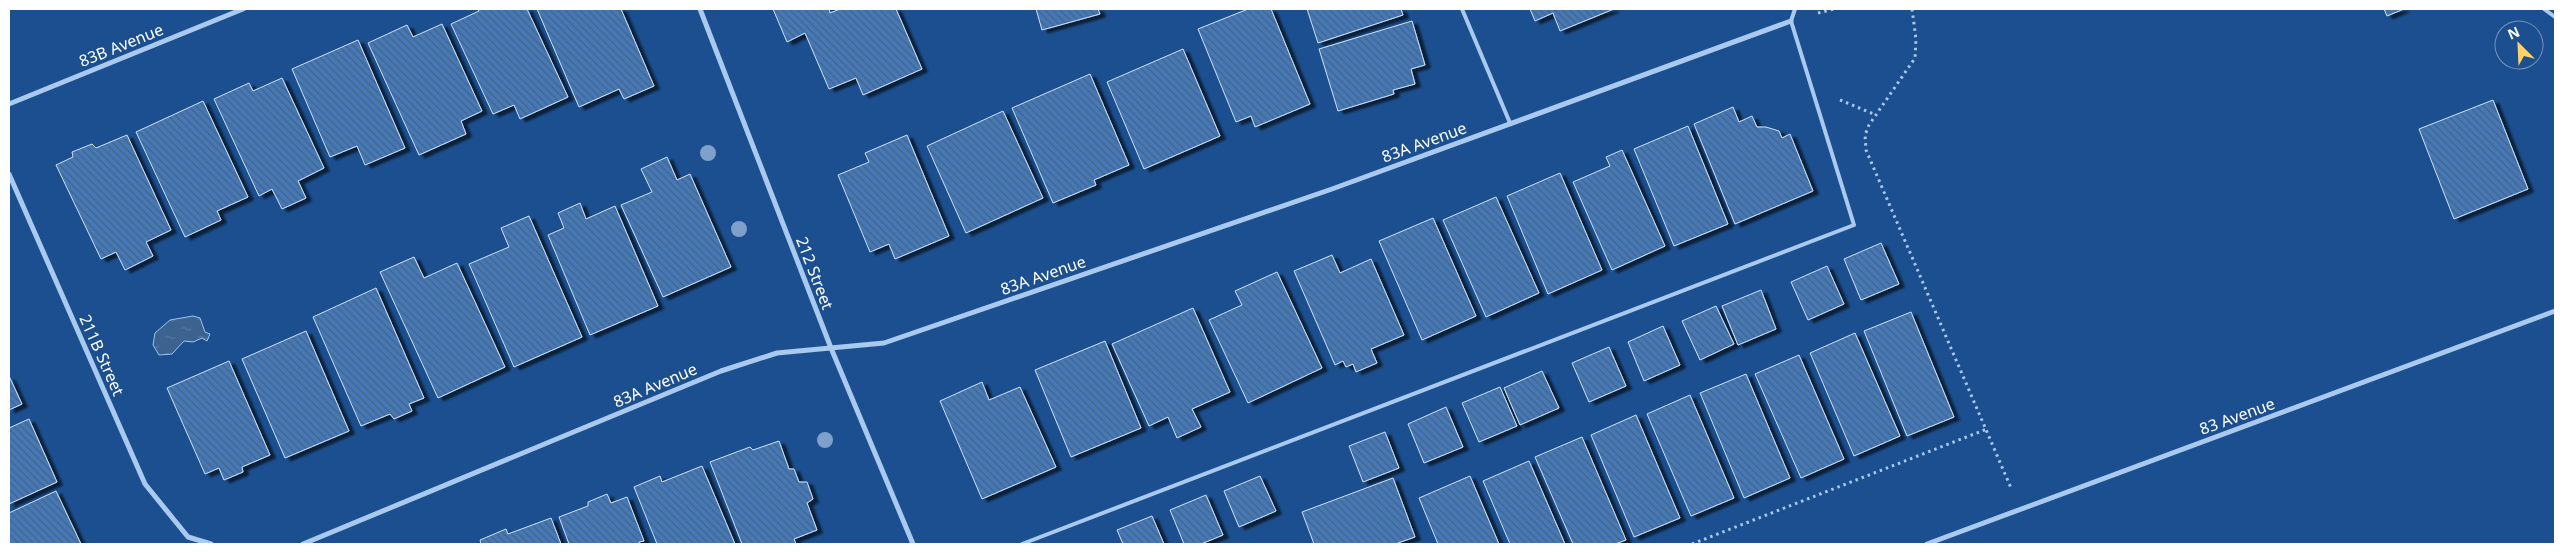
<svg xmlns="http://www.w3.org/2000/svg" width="2564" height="553" viewBox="0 0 2564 553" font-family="'Noto Sans',sans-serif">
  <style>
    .water { fill: url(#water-ripples); stroke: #9cc4f0 }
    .building { fill: url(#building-back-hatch); stroke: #cfe3fa; filter: url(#shadow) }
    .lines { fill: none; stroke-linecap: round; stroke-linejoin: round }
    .path { stroke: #a9c9ee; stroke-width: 3; stroke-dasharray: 2.5 4; stroke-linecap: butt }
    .service { stroke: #a9c9ee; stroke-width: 4 }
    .minor { stroke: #a9c9ee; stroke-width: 5 }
    .tree { fill: #7ea0ca }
    .labels { text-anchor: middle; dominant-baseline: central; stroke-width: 4.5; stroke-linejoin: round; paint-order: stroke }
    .street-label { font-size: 16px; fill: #fff; stroke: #1b4f8f }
  </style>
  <defs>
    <pattern id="water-ripples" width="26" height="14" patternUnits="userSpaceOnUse" patternTransform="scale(1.25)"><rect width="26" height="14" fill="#3c6290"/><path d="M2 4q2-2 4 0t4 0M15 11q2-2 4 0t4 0" fill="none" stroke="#597aa1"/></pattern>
    <pattern id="building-back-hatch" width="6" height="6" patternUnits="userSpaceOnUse" patternTransform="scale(1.25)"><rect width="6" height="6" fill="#4478b7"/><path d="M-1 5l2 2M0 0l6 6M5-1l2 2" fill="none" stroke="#486282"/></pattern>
    <filter id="shadow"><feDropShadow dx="5.5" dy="3" stdDeviation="1" flood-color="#0009"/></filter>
  </defs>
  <rect width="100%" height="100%" fill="#1b4f8f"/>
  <polygon class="water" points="193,316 200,318 205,332 210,334 207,341 202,338 193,342 184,341 172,354 159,355 153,345 155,333 170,320"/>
  <g class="building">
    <polygon points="478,9 527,9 568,97 520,119 514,105 493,114 451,24 479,11"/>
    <polygon points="537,9 621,9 654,86 624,99 619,89 579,107"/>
    <polygon points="773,9 829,9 830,13 840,9 896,9 922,69 863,95 856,78 829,89 805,33 787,42"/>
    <polygon points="1036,9 1098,9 1100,14 1042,30"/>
    <polygon points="1248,9 1271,9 1310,104 1255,127 1251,116 1236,122 1198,29"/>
    <polygon points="1307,9 1401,9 1403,15 1318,43"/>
    <polygon points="1530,9 1614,9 1560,31 1553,13 1535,21"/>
    <polygon points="2384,9 2404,9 2387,16"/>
    <polygon points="1412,21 1425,65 1411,69 1415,84 1393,90 1394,94 1338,111 1319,49"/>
    <polygon points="442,24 482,111 461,121 466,134 419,155 368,43 407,25 413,37"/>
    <polygon points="358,40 405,148 365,165 357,146 330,157 292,69"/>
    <polygon points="1183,49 1220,136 1144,169 1107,82"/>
    <polygon points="1090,74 1129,165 1094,180 1096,185 1053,203 1012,108"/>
    <polygon points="282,78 324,168 298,181 306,198 282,209 272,189 259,196 214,99 249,83 253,91"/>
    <polygon points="2493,100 2528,189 2454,219 2419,129"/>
    <polygon points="203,101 248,197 217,211 221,220 185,237 136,132"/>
    <polygon points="1733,107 1739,122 1752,116 1757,127 1766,127 1779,131 1782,138 1790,134 1813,191 1735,224 1694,124"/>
    <polygon points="1003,111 1043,198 966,233 927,146"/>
    <polygon points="1688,126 1728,224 1674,246 1634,149"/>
    <polygon points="127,135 171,230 146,242 153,256 125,270 116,252 101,259 56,165 73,157 72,152 92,144 96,148"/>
    <polygon points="907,135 949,236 895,259 889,244 870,252 838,175 869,162 865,153"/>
    <polygon points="1622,150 1665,246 1612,270 1573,182 1610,166 1606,157"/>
    <polygon points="667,157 677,180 690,174 731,267 663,297 621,205 652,192 641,169"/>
    <polygon points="1560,173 1602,270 1548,294 1507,196"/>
    <polygon points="1496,197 1539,293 1486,317 1443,220"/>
    <polygon points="580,203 586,219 615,206 658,306 590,335 548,235 564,228 558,213"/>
    <polygon points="529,216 582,337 514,367 469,264 509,247 501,228"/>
    <polygon points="1433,218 1476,316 1422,340 1379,241"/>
    <polygon points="1881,243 1899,284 1861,300 1844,259"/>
    <polygon points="1332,255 1340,273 1371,259 1404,335 1371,349 1377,363 1356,372 1353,364 1346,367 1343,361 1335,365 1294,271"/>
    <polygon points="414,257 424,278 457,263 505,367 438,398 380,272"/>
    <polygon points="1827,266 1844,304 1808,320 1791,282"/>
    <polygon points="1277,272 1322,368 1248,403 1209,320 1242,305 1235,291"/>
    <polygon points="376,288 424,398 409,404 412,411 394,419 390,414 361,426 313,317"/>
    <polygon points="1761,290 1776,329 1738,345 1722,306"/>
    <polygon points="1716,306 1734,344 1700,360 1682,321"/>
    <polygon points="1193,308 1230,392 1192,409 1201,427 1177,438 1168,417 1149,426 1112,344"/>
    <polygon points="1911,312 1954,417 1907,436 1864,331"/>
    <polygon points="1663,326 1680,365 1644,381 1628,342"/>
    <polygon points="306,331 349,431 285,458 242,359"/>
    <polygon points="1855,333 1900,436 1854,456 1810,353"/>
    <polygon points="1105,341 1141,428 1071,457 1035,370"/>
    <polygon points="1609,347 1626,386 1589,402 1572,363"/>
    <polygon points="1799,355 1844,459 1801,478 1755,374"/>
    <polygon points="229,361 270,455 242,467 243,472 224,480 219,468 205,474 167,388"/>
    <polygon points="1542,371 1559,408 1520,425 1504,388"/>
    <polygon points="1746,374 1790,478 1744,498 1700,393"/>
    <polygon points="9,376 22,404 9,410"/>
    <polygon points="982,382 989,400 1020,387 1056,467 982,499 940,401"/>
    <polygon points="1500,387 1517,426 1479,442 1462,403"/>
    <polygon points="1690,395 1734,498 1691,516 1647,414"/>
    <polygon points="1446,407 1463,447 1424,463 1408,424"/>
    <polygon points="1636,415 1680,518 1634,537 1591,435"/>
    <polygon points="29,419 57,482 9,504 9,428"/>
    <polygon points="1385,432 1399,468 1363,482 1349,446"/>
    <polygon points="1582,437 1626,540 1615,544 1573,544 1535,457"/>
    <polygon points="779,441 789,469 794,469 799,482 807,482 813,499 807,503 817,530 794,539 796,544 742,544 710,462 750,447 753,450"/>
    <polygon points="1529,461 1565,544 1510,544 1483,481"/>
    <polygon points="702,466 735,544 657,544 634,487 660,476 662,482"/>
    <polygon points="1260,476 1276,511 1239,527 1224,491"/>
    <polygon points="1470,476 1499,544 1438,544 1419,498"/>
    <polygon points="1393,478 1415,537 1395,544 1314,544 1302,512"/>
    <polygon points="56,491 81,544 9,544 9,513"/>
    <polygon points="607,494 611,503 627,497 644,541 639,542 639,544 569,544 559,517 588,506 588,502"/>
    <polygon points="1206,495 1223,535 1201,544 1184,544 1170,510"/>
    <polygon points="1152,516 1164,544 1123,544 1117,530"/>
    <polygon points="551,518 561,544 481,544 480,540 506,529 508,534"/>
  </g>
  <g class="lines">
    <g class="path">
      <polyline points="1912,9 1916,39 1915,58 1869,125 1865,135 1866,150 2011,488"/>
      <polyline points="1818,13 1834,9"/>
      <polyline points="1840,100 1876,115"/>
      <polyline points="1692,544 1987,429"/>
    </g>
    <g class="service">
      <polyline points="1462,9 1510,123"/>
      <polyline points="2544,9 2555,17"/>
      <polyline points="1022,544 1854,225 1791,21 1795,9"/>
    </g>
    <g class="minor">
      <polyline points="700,9 831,348 913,544"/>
      <polyline points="9,104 243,9"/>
      <polyline points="9,174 145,484 188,537 211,544"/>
      <polyline points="303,544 721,371 777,353 884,343 1332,189 1791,21"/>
      <polyline points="1927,544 2555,311"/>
    </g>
  </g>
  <g class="tree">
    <circle cx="708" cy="153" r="8"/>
    <circle cx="739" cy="229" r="8"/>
    <circle cx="825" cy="440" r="8"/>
  </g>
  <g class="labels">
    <g class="street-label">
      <text transform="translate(121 45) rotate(-22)">83B Avenue</text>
      <text transform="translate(1424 142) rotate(-20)">83A Avenue</text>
      <text transform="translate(815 273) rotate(69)">212 Street</text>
      <text transform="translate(1043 275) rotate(-19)">83A Avenue</text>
      <text transform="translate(102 355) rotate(66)">211B Street</text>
      <text transform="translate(655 385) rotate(-23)">83A Avenue</text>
      <text transform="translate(2237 416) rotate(-20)">83 Avenue</text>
    </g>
  </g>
  <rect width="2564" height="553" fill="none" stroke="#ffffff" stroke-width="20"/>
  <g transform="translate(2519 45) rotate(336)"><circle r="24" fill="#1b4f8f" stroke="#7695bc"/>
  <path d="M0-4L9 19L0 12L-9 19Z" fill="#ffd166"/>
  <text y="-8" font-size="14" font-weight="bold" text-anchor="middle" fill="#ffffff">N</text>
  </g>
</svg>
